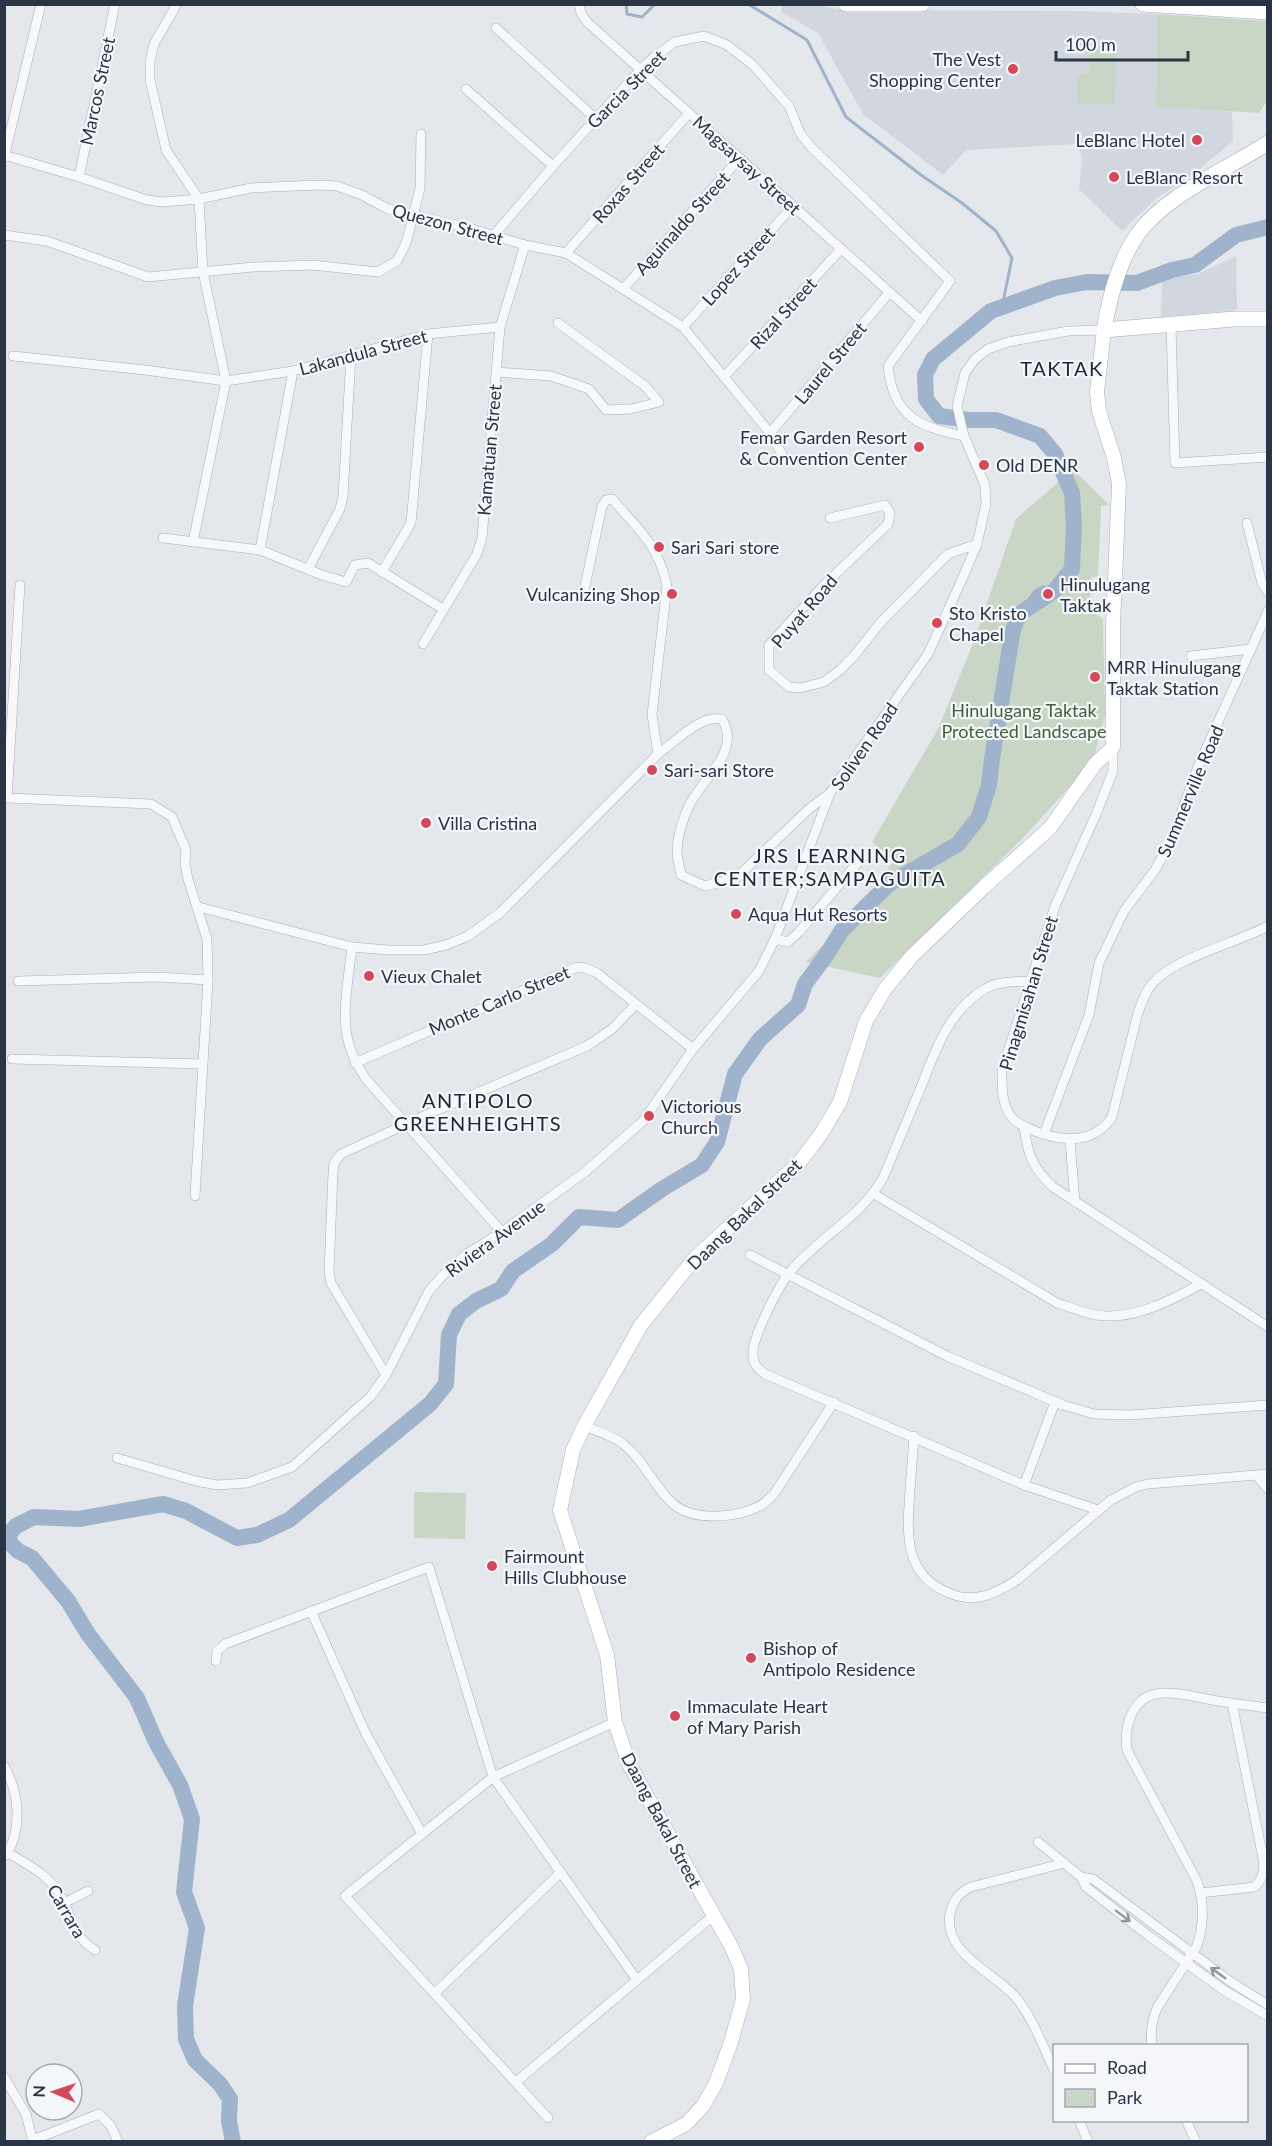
<svg xmlns="http://www.w3.org/2000/svg" width="1272" height="2146" viewBox="0 0 1272 2146" font-family="Lato,sans-serif">
  <style>
    .built { fill: #d2d6de }
    .green { fill: #c9d6c5 }
    .water { fill: #9fb4cc }
    .lines { fill: none; stroke-linecap: round; stroke-linejoin: round }
    .stream { stroke: #9fb4cc; stroke-width: 3 }
    .river { stroke: #9fb4cc; stroke-width: 16 }
    .street-casing { stroke: #a9aeb7; stroke-width: 10 }
    .secondary-casing { stroke: #a9aeb7; stroke-width: 15 }
    .primary-casing { stroke: #a3abb8; stroke-width: 16 }
    .street { stroke: #f7f8fa; stroke-width: 9 }
    .secondary { stroke: #fff; stroke-width: 14 }
    .primary { stroke: #fff; stroke-width: 15 }
    .oneway { stroke: #9196a0 }
    .poi-dot { fill: #d1495b; stroke: #f4f6f9; stroke-width: 2 }
    .labels { text-anchor: middle; dominant-baseline: central; stroke-width: 4.5; stroke-linejoin: round; paint-order: stroke }
    .poi-label { font-size: 18px; fill: #2b3445; stroke: #f4f6f9; text-anchor: start }
    .street-label { font-size: 18px; fill: #2b3445; stroke: #f4f6f9 }
    .park-label { font-size: 18px; fill: #3f6138; stroke: #f4f6f9 }
    .neighbourhood-label { font-size: 20px; letter-spacing: 1.5px; fill: #1d2536; stroke: #f4f6f9 }
  </style>
  <rect width="100%" height="100%" fill="#e4e7ec"/>
  <g class="built">
    <polygon points="808,4 837,9 864,10 1076,11 1157,14 1156,106 1232,112 1233,141 1192,175 1157,198 1122,231 1079,189 1082,157 1077,144 966,150 943,175 863,114 818,33 781,12 782,5"/>
    <polygon points="1236,256 1237,310 1161,317 1162,279 1198,274"/>
  </g>
  <g class="green">
    <polygon points="1157,14 1267,21 1267,101 1259,113 1156,107"/>
    <polygon points="1089,49 1116,49 1115,104 1077,103 1077,75 1089,74"/>
    <polygon points="1073,469 1109,505 1101,506 1098,576 1091,578 1090,609 1103,619 1105,715 1093,761 1022,839 880,978 806,962 863,904 894,860 872,842 938,729 974,641 1016,519"/>
    <polygon points="414,1492 466,1493 465,1539 414,1538"/>
  </g>
  <polygon class="water" points="1043,585 1054,591 1058,597 1026,614 1012,635 1013,619 1034,590"/>
  <g class="lines">
    <g class="stream">
      <polyline points="626,4 627,14 642,17 655,4"/>
      <polyline points="748,4 807,40 846,117 921,175 962,203 996,231 1012,258 1002,307"/>
    </g>
    <polyline class="river" points="233,2142 229,2121 230,2099 220,2084 195,2060 186,2039 185,2006 197,1928 184,1892 192,1819 180,1785 156,1742 137,1698 88,1634 68,1601 32,1558 18,1551 10,1543 9,1534 16,1526 34,1517 79,1519 163,1504 186,1511 237,1538 257,1535 289,1520 430,1404 446,1384 449,1335 459,1314 476,1301 501,1289 513,1271 552,1244 579,1217 618,1220 662,1189 702,1165 717,1142 735,1074 760,1039 798,1005 805,984 827,954 842,930 889,884 958,844 979,817 989,785 992,759 1012,635 1016,621 1022,612 1054,591 1072,569 1074,525 1072,493 1055,454 1040,436 996,420 969,420 939,416 926,399 925,375 933,359 991,311 1055,288 1087,282 1137,283 1172,270 1195,265 1236,235 1268,227"/>
    <g class="street-casing">
      <g id="street">
        <polyline points="177,4 154,44 150,62 150,80 166,150 199,199 203,272 226,381 193,542"/>
        <polyline points="579,4 581,13 587,22 922,321"/>
        <polyline points="496,28 596,119"/>
        <polyline points="466,89 553,166"/>
        <polyline points="4,155 79,177 147,200 163,202 199,199 251,188 318,185 337,186 362,195 388,209 469,228 525,245 566,253 683,327 770,433 783,456"/>
        <polyline points="4,158 41,4"/>
        <polyline points="79,177 115,4"/>
        <polyline points="4,235 47,241 148,277 253,267 312,265 378,272 397,261 406,243 420,189 421,134"/>
        <path d="M 494,235 L 553,166 L 641,69 L 654,57 L 675,42 L 704,36 L 727,45 L 753,65 L 789,106 L 800,133 L 811,147 L 950,281 L 888,366 C 893,416 918,427 964,436"/>
        <polyline points="566,253 689,113"/>
        <polyline points="624,288 740,158"/>
        <polyline points="1171,326 1175,463 1268,457"/>
        <polyline points="683,327 793,206"/>
        <polyline points="13,356 145,370 226,381 293,371 428,334 500,327"/>
        <polyline points="496,372 551,376 589,389 606,410 631,409 659,402 645,386 558,323"/>
        <polyline points="724,377 841,249"/>
        <polyline points="770,433 889,293"/>
        <polyline points="830,518 885,505 890,513 888,524 824,585 769,645 769,670 789,687 800,688 824,682 840,670 854,656 881,622 948,554 977,544"/>
        <polyline points="1247,523 1262,583 1268,592"/>
        <polyline points="163,538 260,550 322,575 346,582 355,565 368,563 443,609"/>
        <polyline points="260,550 293,371"/>
        <polyline points="308,569 340,509 343,496 351,355"/>
        <polyline points="382,572 411,523 428,334"/>
        <polyline points="20,585 7,798 151,804 172,817 186,850 185,864 188,879 207,939 208,980 195,1196"/>
        <path d="M 584,591 L 602,506 L 606,500 L 612,499 C 639,530 658,544 667,586 L 652,715 L 658,754"/>
        <polyline points="423,644 477,554 482,538 500,327 525,245"/>
        <polyline points="1191,656 1251,649"/>
        <path d="M 1113,747 L 1113,771 L 1097,812 L 1055,906 L 1002,1070 C 1002,1086 1001,1106 1013,1119 C 1019,1125 1029,1128 1037,1132 C 1065,1142 1094,1144 1112,1117 L 1138,1013 C 1142,1002 1145,992 1152,984 C 1173,958 1237,943 1268,926"/>
        <path d="M 199,907 L 352,947 L 388,950 L 424,950 L 446,945 L 468,936 L 501,912 L 658,754 C 675,742 701,714 722,719 C 742,752 702,778 689,806 C 683,818 677,838 677,851 C 677,859 680,868 681,875 L 705,886 L 735,879 L 810,808 L 830,793"/>
        <polyline points="775,939 788,942 799,932 865,854"/>
        <path d="M 352,947 C 349,974 342,1010 347,1036 C 350,1052 357,1066 366,1079 L 502,1232"/>
        <polyline points="18,981 158,977 208,980"/>
        <path d="M 1030,981 C 1015,982 998,981 985,989 C 947,1011 934,1055 919,1092 C 907,1121 895,1149 883,1178 C 861,1217 819,1237 790,1272 C 779,1285 754,1335 753,1351 C 752,1362 756,1368 765,1374 L 1024,1485 L 1098,1510"/>
        <polyline points="12,1059 203,1064"/>
        <polyline points="355,1063 577,967 585,968 597,973 693,1049"/>
        <path d="M 1024,1127 C 1028,1155 1032,1167 1053,1187 L 1268,1327"/>
        <polyline points="1044,1134 1089,1015 1099,963 1124,911 1155,870 1171,841 1197,769 1268,611"/>
        <polyline points="1070,1140 1075,1202"/>
        <path d="M 874,1194 L 1057,1303 C 1073,1308 1090,1316 1107,1316 C 1140,1317 1173,1299 1201,1284"/>
        <polyline points="750,1255 947,1356 1063,1405 1094,1414 1130,1415 1268,1405"/>
        <polyline points="386,1375 331,1283 329,1272 333,1173 334,1163 341,1154 437,1110 587,1046 612,1029 636,1004"/>
        <path d="M 584,1426 C 597,1431 611,1435 622,1443 C 643,1459 653,1485 672,1503 C 693,1522 736,1518 760,1506 C 765,1503 770,1498 774,1494 L 834,1402"/>
        <path d="M 914,1436 C 913,1455 911,1473 910,1491 C 907,1532 903,1575 949,1593 C 974,1604 995,1594 1017,1580 L 1111,1500 L 1136,1487 L 1148,1484 L 1268,1474"/>
        <polyline points="117,1458 196,1481 217,1485 247,1483 292,1467 370,1397 386,1375 429,1291 443,1275 468,1253 502,1232 585,1172 643,1121 693,1049 759,971 775,939 830,793 928,654 963,577 977,544 986,504 985,485 964,436 957,406 965,373 975,359 988,349 1008,342 1068,331 1104,330"/>
        <polyline points="1257,1476 1268,1489"/>
        <polyline points="1024,1485 1055,1402"/>
        <polyline points="311,1611 366,1734 422,1834"/>
        <polyline points="216,1661 217,1651 225,1644 429,1567 493,1777 637,1980"/>
        <path d="M 4,1766 C 19,1792 23,1829 6,1855"/>
        <polyline points="1038,1842 1081,1877 1086,1887 1149,1936 1225,1991 1268,2016"/>
        <path d="M 8,1853 C 28,1865 50,1875 61,1897 C 73,1918 71,1935 95,1950"/>
        <polyline points="1081,1877 1093,1879 1231,1982 1268,2005"/>
        <path d="M 1201,1893 L 1254,1887 C 1265,1878 1265,1866 1262,1853 L 1232,1703"/>
        <polyline points="64,1903 88,1891"/>
        <polyline points="435,1993 560,1873"/>
        <path d="M 1152,2046 C 1150,2032 1152,2020 1157,2008 L 1197,1946 C 1204,1925 1204,1902 1197,1881 L 1127,1750 C 1124,1728 1131,1699 1156,1694 C 1173,1691 1191,1696 1207,1699 C 1227,1703 1247,1705 1268,1708"/>
        <path d="M 1054,2070 C 1043,2046 1034,2021 1018,2000 C 998,1973 943,1956 950,1914 C 953,1901 958,1893 971,1887 L 1065,1863"/>
        <polyline points="4,2077 26,2114 33,2142"/>
        <polyline points="516,2082 714,1915"/>
        <polyline points="548,2118 345,1896 493,1777 615,1722"/>
        <polyline points="1079,2120 1088,2142"/>
        <polyline points="1186,2120 1196,2142"/>
        <polyline points="33,2140 99,2114 111,2126 118,2142"/>
      </g>
    </g>
    <g class="secondary-casing">
      <polyline id="secondary" points="651,2142 686,2124 703,2106 716,2083 731,2042 743,1999 741,1969 731,1946 629,1764 615,1722 607,1655 560,1510 573,1450 584,1426 641,1325 695,1258 799,1163 821,1134 840,1102 866,1021 885,989 912,956 985,886 1050,828 1095,764 1113,747 1113,625 1119,484 1114,458 1099,411 1097,392 1104,330"/>
    </g>
    <g class="primary-casing">
      <g id="primary">
        <polyline points="846,4 922,4"/>
        <polyline points="1143,4 1268,12"/>
        <path d="M 1268,143 C 1227,169 1164,196 1137,235 C 1119,261 1109,300 1104,330 L 1234,319 L 1268,319"/>
      </g>
    </g>
    <use href="#street" class="street"/>
    <use href="#secondary" class="secondary"/>
    <use href="#primary" class="primary"/>
  </g>
  <defs><path id="oneway-shaft" d="M-6 0H5M1.5-3L5.5 0L1.5 3" fill="none" stroke-width="1.6" stroke-linecap="round" stroke-linejoin="round" transform="scale(1.5)"/></defs>
  <g class="oneway">
    <use href="#oneway-shaft" transform="translate(1123 1916) rotate(37)"/>
    <use href="#oneway-shaft" transform="translate(1218 1973) rotate(-144)"/>
  </g>
  <g class="poi-dot">
    <circle cx="1013" cy="69" r="6"/>
    <circle cx="1197" cy="140" r="6"/>
    <circle cx="1114" cy="177" r="6"/>
    <circle cx="919" cy="447" r="6"/>
    <circle cx="984" cy="465" r="6"/>
    <circle cx="659" cy="547" r="6"/>
    <circle cx="672" cy="594" r="6"/>
    <circle cx="1048" cy="594" r="6"/>
    <circle cx="937" cy="623" r="6"/>
    <circle cx="1095" cy="677" r="6"/>
    <circle cx="652" cy="770" r="6"/>
    <circle cx="426" cy="823" r="6"/>
    <circle cx="736" cy="914" r="6"/>
    <circle cx="369" cy="976" r="6"/>
    <circle cx="649" cy="1116" r="6"/>
    <circle cx="492" cy="1566" r="6"/>
    <circle cx="751" cy="1658" r="6"/>
    <circle cx="675" cy="1716" r="6"/>
  </g>
  <g class="labels">
    <g class="poi-label">
      <text x="1001" y="59" text-anchor="end">The Vest<tspan x="1001" dy="21">Shopping Center</tspan></text>
      <text x="1185" y="140" text-anchor="end">LeBlanc Hotel</text>
      <text x="1126" y="177">LeBlanc Resort</text>
      <text x="907" y="437" text-anchor="end">Femar Garden Resort<tspan x="907" dy="21">&amp; Convention Center</tspan></text>
      <text x="996" y="465">Old DENR</text>
      <text x="671" y="547">Sari Sari store</text>
      <text x="1060" y="584">Hinulugang<tspan x="1060" dy="21">Taktak</tspan></text>
      <text x="660" y="594" text-anchor="end">Vulcanizing Shop</text>
      <text x="949" y="613">Sto Kristo<tspan x="949" dy="21">Chapel</tspan></text>
      <text x="1107" y="667">MRR Hinulugang<tspan x="1107" dy="21">Taktak Station</tspan></text>
      <text x="664" y="770">Sari-sari Store</text>
      <text x="438" y="823">Villa Cristina</text>
      <text x="748" y="914">Aqua Hut Resorts</text>
      <text x="381" y="976">Vieux Chalet</text>
      <text x="661" y="1106">Victorious<tspan x="661" dy="21">Church</tspan></text>
      <text x="504" y="1556">Fairmount<tspan x="504" dy="21">Hills Clubhouse</tspan></text>
      <text x="763" y="1648">Bishop of<tspan x="763" dy="21">Antipolo Residence</tspan></text>
      <text x="687" y="1706">Immaculate Heart<tspan x="687" dy="21">of Mary Parish</tspan></text>
    </g>
    <g class="street-label">
      <text transform="translate(626 89) rotate(-45)">Garcia Street</text>
      <text transform="translate(97 91) rotate(-78)">Marcos Street</text>
      <text transform="translate(747 165) rotate(42)">Magsaysay Street</text>
      <text transform="translate(628 183) rotate(-49)">Roxas Street</text>
      <text transform="translate(682 223) rotate(-48)">Aguinaldo Street</text>
      <text transform="translate(448 224) rotate(15)">Quezon Street</text>
      <text transform="translate(738 266) rotate(-48)">Lopez Street</text>
      <text transform="translate(783 313) rotate(-48)">Rizal Street</text>
      <text transform="translate(363 352) rotate(-15)">Lakandula Street</text>
      <text transform="translate(830 363) rotate(-50)">Laurel Street</text>
      <text transform="translate(489 450) rotate(-85)">Kamatuan Street</text>
      <text transform="translate(804 611) rotate(-49)">Puyat Road</text>
      <text transform="translate(864 746) rotate(-55)">Soliven Road</text>
      <text transform="translate(1190 791) rotate(-67)">Summerville Road</text>
      <text transform="translate(1028 993) rotate(-73)">Pinagmisahan Street</text>
      <text transform="translate(499 1000) rotate(-23)">Monte Carlo Street</text>
      <text transform="translate(744 1214) rotate(-44)">Daang Bakal Street</text>
      <text transform="translate(495 1238) rotate(-36)">Riviera Avenue</text>
      <text transform="translate(662 1820) rotate(62)">Daang Bakal Street</text>
      <text transform="translate(67 1911) rotate(60)">Carrara</text>
    </g>
    <g class="park-label">
      <text x="1024" y="710">Hinulugang Taktak<tspan x="1024" dy="21">Protected Landscape</tspan></text>
    </g>
    <g class="neighbourhood-label">
      <text x="1062" y="368">TAKTAK</text>
      <text x="830" y="855">JRS LEARNING<tspan x="830" dy="23">CENTER;SAMPAGUITA</tspan></text>
      <text x="478" y="1100">ANTIPOLO<tspan x="478" dy="23">GREENHEIGHTS</tspan></text>
    </g>
  </g>
  <rect width="1272" height="2146" fill="none" stroke="#2b3445" stroke-width="12"/>
  <rect x="1053" y="2044" width="195" height="78" fill="#f4f6f9" stroke="#a4a8b1" stroke-width="1.5"/>
  <rect x="1065" y="2064" width="30" height="9" fill="#ffffff" stroke="#a4a8b1" stroke-width="1.5"/>
  <text x="1107" y="2074" font-size="18" fill="#2b3445">Road</text>
  <rect x="1065" y="2089" width="30" height="18" fill="#c9d6c5" stroke="#a4a8b1" stroke-width="1.5"/>
  <text x="1107" y="2104" font-size="18" fill="#2b3445">Park</text>
  <g transform="translate(54 2092) rotate(272)"><circle r="28" fill="#f4f6f9" stroke="#a4a8b1" stroke-width="1.5"/>
  <path d="M0-4.5L10 22L0 15L-10 22Z" fill="#d1495b"/>
  <text y="-9" font-size="16" font-weight="bold" text-anchor="middle" fill="#2b3445">N</text>
  </g>
  <path d="M1056 51v9h132v-9" fill="none" stroke="#2b3445" stroke-width="3"/>
  <text x="1065" y="51" font-size="18" fill="#2b3445" stroke="#f4f6f9" stroke-width="4.5" paint-order="stroke">100 m</text>
</svg>
